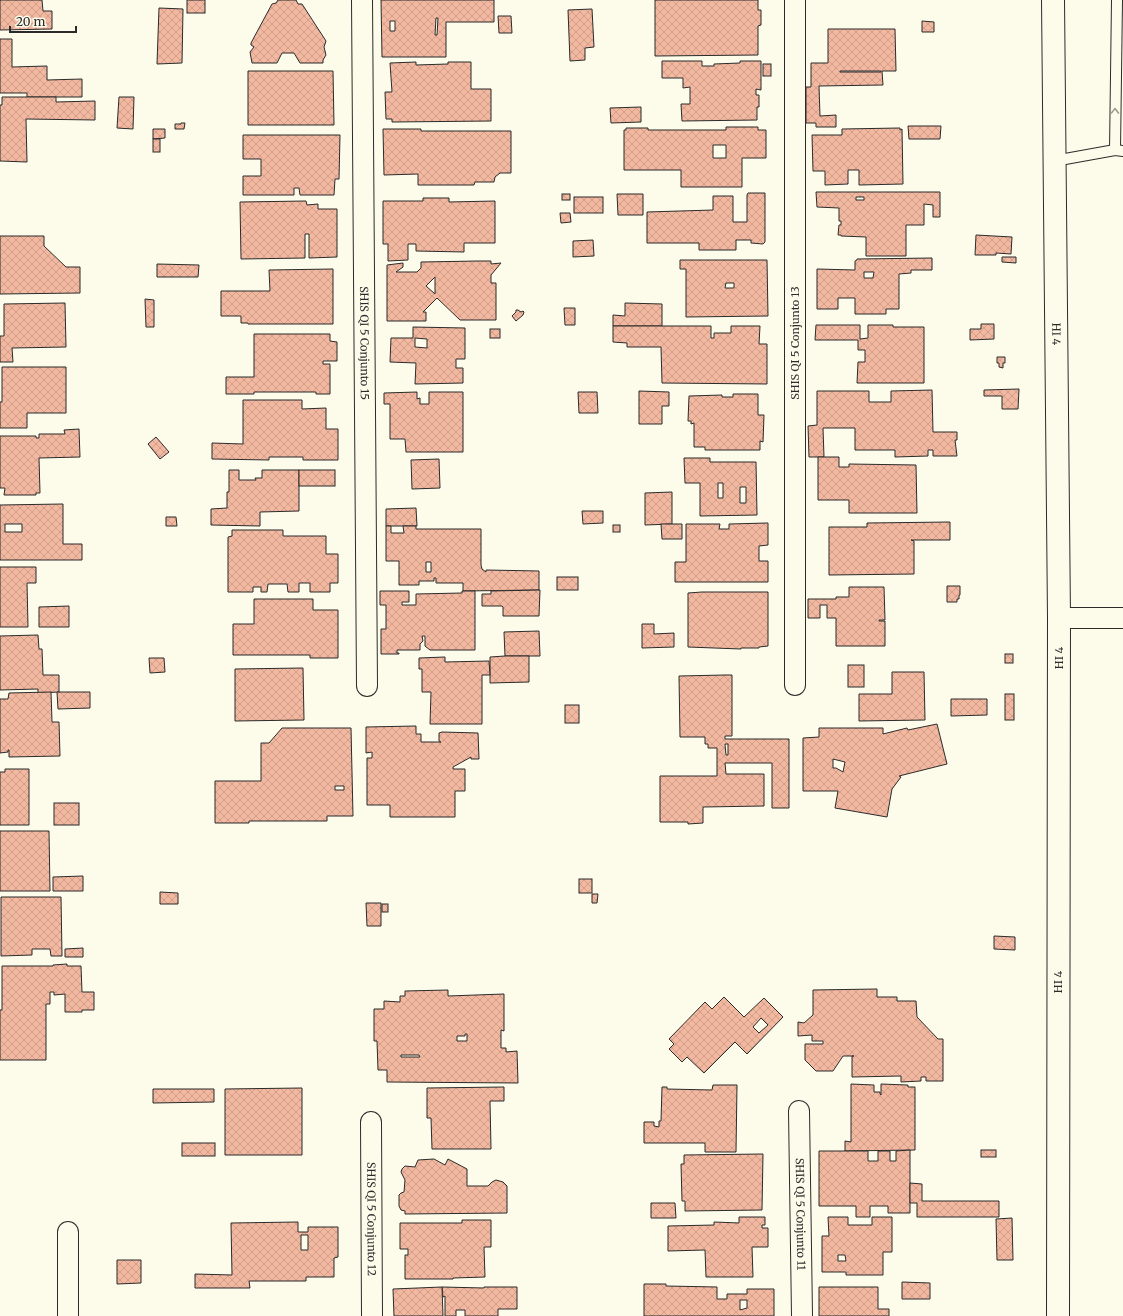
<svg xmlns="http://www.w3.org/2000/svg" width="1123" height="1316" viewBox="0 0 1123 1316" font-family="Merriweather,serif">
  <style>
    .building { fill: url(#building-cross-hatch); stroke: #2b2b2b; fill-rule: evenodd }
    .lines { fill: none; stroke-linecap: round; stroke-linejoin: round }
    .lane-casing { stroke: #2b2b2b; stroke-width: 12 }
    .street-casing { stroke: #2b2b2b; stroke-width: 22 }
    .secondary-casing { stroke: #2b2b2b; stroke-width: 24 }
    .lane { stroke: #fdfbea; stroke-width: 10 }
    .street { stroke: #fdfbea; stroke-width: 20 }
    .secondary { stroke: #fdfbea; stroke-width: 22 }
    .oneway { stroke: #9e9d94 }
    .labels { text-anchor: middle; dominant-baseline: central; stroke-width: 3; stroke-linejoin: round; paint-order: stroke }
    .street-label { font-size: 11px; fill: #2b2b2b; stroke: #fdfbea }
  </style>
  <defs>
    <pattern id="building-cross-hatch" width="8" height="8" patternUnits="userSpaceOnUse"><rect width="8" height="8" fill="#f2b8a0"/><path d="M0 0l8 8M0 8l8-8" fill="none" stroke="#d09e8a"/></pattern>
  </defs>
  <rect width="100%" height="100%" fill="#fdfbea"/>
  <g class="building">
    <polygon points="0,0 42,0 43,11 52,11 52,29 0,30"/>
    <rect x="187" y="0" width="18" height="13"/>
    <polygon points="278,0 296,0 298,4 302,4 326,41 324,47 326,55 323,60 323,63 300,63 294,53 282,53 277,63 252,63 250,52 254,47 251,45 251,43 272,4 276,3"/>
    <path d="M 381,0 L 494,0 L 494,22 L 446,22 L 446,57 L 382,57 ZM 436,18 L 438,18 L 437,35 L 435,35 ZM 390,21 L 395,21 L 395,31 L 390,31 Z"/>
    <polygon points="655,0 758,0 758,10 761,10 761,25 758,26 758,55 655,56"/>
    <polygon points="159,8 183,9 182,63 157,64"/>
    <polygon points="592,9 594,47 585,48 585,60 570,61 568,10"/>
    <polygon points="498,16 511,16 512,33 499,33"/>
    <polygon points="922,21 934,22 934,32 922,32"/>
    <path d="M 828,29 L 895,29 L 896,71 L 882,71 L 883,85 L 819,86 L 820,116 L 836,115 L 836,127 L 816,127 L 816,123 L 806,123 L 806,87 L 811,87 L 811,63 L 828,63 ZM 840,71 L 881,71 L 881,72 L 840,72 Z"/>
    <polygon points="0,39 12,39 12,67 47,66 47,80 82,79 82,97 27,97 27,93 0,93"/>
    <polygon points="662,61 702,61 702,66 714,66 714,64 740,63 740,61 761,61 761,90 756,89 756,95 759,95 759,107 757,107 757,120 682,121 681,104 690,104 690,87 683,88 683,78 662,78"/>
    <polygon points="416,62 416,65 448,64 448,62 471,62 471,89 491,89 491,121 392,122 392,119 386,119 385,92 392,92 390,63"/>
    <rect x="763" y="64" width="8" height="12"/>
    <polygon points="248,71 333,71 334,125 248,125"/>
    <polygon points="2,97 56,97 56,102 95,101 95,120 26,119 27,162 0,161 0,105 2,105"/>
    <polygon points="119,97 134,97 133,129 117,128"/>
    <polygon points="641,107 641,122 611,123 610,108"/>
    <polygon points="181,123 185,123 184,129 175,129 175,124 181,124"/>
    <polygon points="908,126 941,126 940,139 909,139"/>
    <path d="M 726,127 L 758,127 L 758,130 L 766,130 L 766,158 L 742,158 L 742,187 L 681,187 L 681,170 L 624,170 L 624,130 L 626,130 L 626,128 L 648,128 L 648,130 L 726,130 ZM 713,145 L 726,145 L 726,158 L 713,158 Z"/>
    <polygon points="900,128 900,130 902,129 903,184 859,185 859,170 848,170 848,184 825,185 825,171 813,171 812,135 842,135 842,129"/>
    <polygon points="153,129 165,129 165,138 153,139"/>
    <polygon points="383,129 421,129 421,131 511,131 511,173 500,173 495,177 494,182 475,182 474,185 418,185 418,174 384,175"/>
    <polygon points="243,135 340,135 339,179 335,179 334,195 300,195 299,188 294,188 294,195 243,195 243,176 261,176 261,159 243,159"/>
    <rect x="153" y="139" width="7" height="13"/>
    <path d="M 816,192 L 940,192 L 940,217 L 933,217 L 933,205 L 924,204 L 924,225 L 906,225 L 906,256 L 866,256 L 866,237 L 841,236 L 841,235 L 838,235 L 839,225 L 841,225 L 841,221 L 839,221 L 839,208 L 817,207 ZM 856,197 L 864,197 L 864,200 L 856,200 Z"/>
    <polygon points="748,193 765,193 765,242 763,244 751,243 751,240 736,240 736,250 699,250 699,243 647,243 647,212 713,210 713,196 733,196 733,222 747,222 747,195"/>
    <rect x="562" y="194" width="8" height="6"/>
    <polygon points="617,194 643,194 643,215 618,215"/>
    <rect x="574" y="197" width="29" height="16"/>
    <polygon points="423,198 449,198 449,202 495,201 495,243 464,243 464,252 416,251 416,244 408,244 408,260 388,261 388,244 383,244 383,201 423,201"/>
    <polygon points="306,201 307,205 318,204 318,209 337,209 337,257 309,258 309,234 305,234 305,258 241,259 240,202"/>
    <polygon points="560,213 570,213 571,222 561,223"/>
    <polygon points="976,235 1012,237 1011,254 996,253 996,255 975,255"/>
    <polygon points="0,236 44,236 44,246 66,267 80,267 80,293 0,294"/>
    <polygon points="593,240 594,256 573,257 573,241"/>
    <polygon points="1002,257 1016,257 1016,263 1002,262"/>
    <path d="M 932,258 L 932,270 L 911,270 L 911,273 L 899,274 L 899,309 L 886,309 L 886,314 L 855,314 L 855,298 L 838,298 L 838,309 L 817,309 L 817,269 L 855,270 L 855,261 L 857,260 L 857,259 ZM 864,272 L 874,272 L 873,278 L 864,278 Z"/>
    <path d="M 680,260 L 767,260 L 768,316 L 686,317 L 686,269 L 680,269 ZM 726,283 L 734,283 L 734,288 L 725,288 Z"/>
    <path d="M 478,261 L 491,261 L 491,264 L 501,263 L 491,275 L 491,283 L 496,283 L 496,320 L 460,320 L 437,298 L 423,312 L 426,312 L 426,321 L 387,321 L 387,265 L 403,263 L 403,267 L 396,272 L 417,272 L 421,268 L 421,262 ZM 435,277 L 435,294 L 426,286 Z"/>
    <polygon points="157,264 199,265 198,277 157,277"/>
    <polygon points="333,269 333,324 248,324 248,323 241,323 241,316 221,316 221,291 270,291 269,270"/>
    <polygon points="145,299 154,300 154,327 146,327"/>
    <polygon points="65,303 66,347 12,348 13,362 0,362 0,336 4,336 4,304"/>
    <polygon points="625,303 662,304 662,326 613,326 613,315 625,316"/>
    <polygon points="564,308 575,308 575,325 565,325"/>
    <polygon points="516,310 518,310 521,312 523,311 524,312 523,315 516,321 512,316 516,312"/>
    <polygon points="981,324 994,324 994,339 970,340 970,329 981,329"/>
    <polygon points="816,325 860,325 860,339 868,338 868,325 893,325 893,327 924,327 924,383 857,383 858,362 865,362 865,350 858,350 858,340 815,340"/>
    <polygon points="613,326 711,326 711,338 714,338 714,333 731,333 731,326 760,326 759,344 767,344 767,384 662,383 661,347 627,347 627,343 613,342"/>
    <path d="M 413,327 L 465,328 L 465,359 L 456,359 L 456,368 L 463,368 L 463,383 L 415,384 L 416,363 L 390,362 L 391,338 L 413,338 ZM 415,338 L 427,339 L 427,348 L 415,347 Z"/>
    <rect x="490" y="329" width="10" height="9"/>
    <polygon points="254,334 330,334 330,341 337,342 337,361 323,361 323,364 330,364 330,394 316,394 316,392 254,392 254,394 226,394 226,377 254,377"/>
    <polygon points="997,357 1005,357 1005,363 1003,363 1003,368 999,367 999,363 997,363"/>
    <polygon points="2,367 66,367 66,413 27,413 27,428 0,428 0,402 2,402"/>
    <polygon points="1019,389 1018,409 1002,409 1002,396 984,396 984,390"/>
    <polygon points="932,390 933,432 957,432 957,440 955,440 957,456 933,456 933,450 928,450 928,456 895,457 895,450 855,450 855,428 823,428 824,457 809,457 808,426 817,425 817,391 869,391 869,402 891,402 891,391"/>
    <polygon points="639,391 669,392 669,406 662,406 662,424 639,424"/>
    <polygon points="417,392 417,399 420,398 420,404 429,404 429,392 463,392 463,452 406,452 405,439 390,439 390,404 384,404 384,393"/>
    <polygon points="578,392 597,392 598,413 579,413"/>
    <polygon points="733,394 758,394 758,415 764,415 763,442 760,441 760,450 705,450 705,447 694,447 694,423 691,424 691,421 688,421 689,396 722,395 722,397 733,397"/>
    <polygon points="243,400 302,400 302,409 326,408 326,429 338,429 338,460 303,460 303,457 269,457 269,460 212,459 212,443 243,444"/>
    <polygon points="79,429 80,457 39,458 40,493 36,493 36,495 4,495 5,488 0,488 0,436 36,436 36,438 39,438 39,434 65,434 64,430"/>
    <polygon points="156,437 169,452 160,459 148,444"/>
    <polygon points="818,457 839,457 839,467 849,467 849,464 916,465 917,513 849,513 849,500 818,500"/>
    <path d="M 684,458 L 710,458 L 710,462 L 756,462 L 757,515 L 700,516 L 700,483 L 685,483 ZM 718,483 L 723,483 L 723,498 L 718,498 ZM 740,487 L 746,487 L 746,503 L 740,503 Z"/>
    <polygon points="439,459 440,488 412,489 411,460"/>
    <polygon points="229,470 239,470 239,480 256,480 255,478 262,478 262,470 299,470 299,511 260,512 260,526 211,525 211,509 227,508 227,492 229,492"/>
    <rect x="299" y="470" width="36" height="16"/>
    <polygon points="672,492 672,524 645,525 645,493"/>
    <path d="M 63,504 L 63,544 L 82,544 L 82,560 L 0,560 L 0,505 ZM 5,524 L 22,524 L 22,532 L 5,532 Z"/>
    <polygon points="416,508 417,526 386,526 386,509"/>
    <polygon points="582,511 603,511 603,523 583,524"/>
    <polygon points="166,517 176,517 177,526 166,526"/>
    <polygon points="950,522 950,540 911,540 914,541 914,574 829,575 829,527 867,527 867,523"/>
    <polygon points="768,523 768,545 759,546 759,561 768,561 768,582 675,582 675,562 686,562 686,524 720,524 719,529 729,529 729,524"/>
    <polygon points="661,524 682,524 682,539 662,539"/>
    <rect x="613" y="525" width="7" height="7"/>
    <path d="M 386,526 L 391,526 L 391,533 L 404,533 L 403,526 L 416,526 L 416,529 L 481,529 L 481,565 L 482,569 L 486,572 L 486,570 L 539,571 L 539,590 L 463,591 L 463,583 L 436,583 L 436,578 L 434,578 L 434,581 L 419,581 L 419,585 L 399,585 L 399,561 L 386,561 ZM 426,562 L 431,562 L 431,572 L 426,572 Z"/>
    <polygon points="232,530 283,530 283,536 326,536 326,554 338,554 338,583 330,583 330,592 310,592 310,583 299,583 299,592 288,592 287,584 268,584 267,592 261,592 261,587 253,587 253,592 228,592 228,537 232,536"/>
    <polygon points="0,567 36,567 36,583 27,583 28,627 0,627"/>
    <rect x="557" y="577" width="21" height="13"/>
    <polygon points="947,586 960,586 960,595 959,595 959,599 957,599 957,602 947,602"/>
    <polygon points="849,587 884,587 885,620 879,620 879,621 885,621 885,646 836,646 836,618 827,618 827,605 820,605 820,618 808,618 808,599 836,599 836,597 849,597"/>
    <polygon points="540,590 539,616 503,616 503,607 502,606 482,606 482,594 491,594 491,591"/>
    <polygon points="380,591 409,591 409,602 402,602 402,605 416,605 416,594 462,593 462,591 475,591 475,650 430,650 425,646 425,636 422,636 423,641 420,644 420,650 397,650 397,653 399,653 399,654 381,654 381,629 386,629 386,605 380,605"/>
    <polygon points="702,592 768,592 768,646 759,647 759,648 741,648 741,649 688,647 688,593"/>
    <polygon points="254,599 313,599 313,610 338,610 338,658 310,658 310,655 233,655 233,624 254,624"/>
    <polygon points="69,606 69,627 39,627 39,607"/>
    <polygon points="642,624 654,624 654,634 674,633 674,647 642,648"/>
    <polygon points="539,631 540,656 505,656 504,632"/>
    <polygon points="38,635 39,649 42,649 43,675 59,675 59,692 38,693 38,689 0,690 0,636"/>
    <rect x="1005" y="654" width="8" height="9"/>
    <polygon points="505,656 529,656 529,682 490,683 490,657"/>
    <polygon points="445,657 445,662 489,661 490,675 482,675 482,724 430,724 431,692 422,692 422,669 419,669 419,658"/>
    <polygon points="149,658 164,658 165,672 150,673"/>
    <rect x="848" y="665" width="16" height="22"/>
    <polygon points="303,668 304,720 235,721 235,669"/>
    <polygon points="892,672 924,672 925,720 859,721 859,694 892,694"/>
    <path d="M 725,675 L 732,675 L 732,736 L 725,736 L 725,739 L 789,739 L 789,808 L 772,808 L 772,763 L 725,763 L 726,774 L 764,774 L 764,806 L 703,807 L 703,823 L 688,824 L 688,822 L 660,822 L 660,776 L 717,776 L 717,748 L 708,748 L 708,744 L 705,744 L 705,737 L 680,737 L 679,676 ZM 725,744 L 728,744 L 728,755 L 726,755 Z"/>
    <polygon points="51,692 52,722 59,722 60,756 9,757 9,750 8,750 8,752 0,753 0,699 8,699 9,693"/>
    <polygon points="57,692 90,692 90,708 58,709"/>
    <rect x="1005" y="694" width="9" height="26"/>
    <polygon points="951,699 987,699 987,715 951,716"/>
    <rect x="565" y="705" width="14" height="18"/>
    <path d="M 937,724 L 947,764 L 899,776 L 901,777 L 892,789 L 887,817 L 835,808 L 838,791 L 803,791 L 803,738 L 819,737 L 819,728 L 883,728 L 883,734 L 907,728 L 908,730 ZM 833,759 L 845,762 L 843,772 L 836,768 L 833,768 Z"/>
    <polygon points="416,726 416,734 421,734 421,742 441,742 439,741 439,733 442,732 478,733 479,759 471,759 471,757 453,767 453,769 465,769 465,791 455,791 455,817 390,817 390,805 367,805 367,758 372,758 372,752 366,753 366,727"/>
    <path d="M 282,728 L 351,728 L 353,816 L 327,816 L 327,821 L 249,821 L 249,823 L 215,823 L 215,781 L 261,781 L 261,743 L 269,743 ZM 335,786 L 344,786 L 344,790 L 335,790 Z"/>
    <polygon points="5,769 29,769 29,825 0,825 0,772 5,772"/>
    <rect x="54" y="803" width="25" height="22"/>
    <polygon points="0,831 49,831 50,891 0,891"/>
    <polygon points="83,876 83,891 53,891 53,877"/>
    <rect x="579" y="879" width="13" height="14"/>
    <polygon points="160,892 178,893 178,904 160,904"/>
    <polygon points="592,894 598,894 597,903 592,903"/>
    <polygon points="1,897 61,897 62,956 51,956 50,949 32,949 32,955 1,956"/>
    <polygon points="366,903 381,903 381,926 367,926"/>
    <rect x="382" y="904" width="6" height="8"/>
    <polygon points="994,936 1015,937 1015,950 994,949"/>
    <polygon points="83,948 83,957 65,957 65,949"/>
    <polygon points="67,964 67,966 81,966 82,992 94,992 94,1010 82,1010 82,1012 65,1012 65,994 54,995 54,992 50,992 50,1004 46,1004 46,1060 0,1060 0,1010 2,1010 2,966 53,966 53,965"/>
    <polygon points="877,989 877,997 897,997 897,1001 916,1001 917,1017 938,1039 943,1039 943,1081 926,1081 926,1077 921,1077 921,1081 901,1082 901,1076 852,1077 852,1056 854,1056 843,1056 833,1071 816,1071 805,1060 805,1044 823,1044 823,1041 812,1041 812,1035 798,1036 798,1022 804,1023 813,1015 813,990"/>
    <path d="M 448,990 L 448,996 L 504,994 L 504,1031 L 501,1030 L 501,1048 L 506,1048 L 506,1052 L 517,1051 L 518,1083 L 387,1082 L 387,1070 L 378,1070 L 377,1041 L 374,1041 L 374,1009 L 384,1009 L 384,1001 L 400,1002 L 400,996 L 405,996 L 405,991 ZM 465,1034 L 467,1034 L 467,1041 L 457,1041 L 457,1036 L 465,1036 ZM 401,1055 L 419,1055 L 420,1057 L 401,1057 Z"/>
    <path d="M 724,997 L 744,1017 L 764,998 L 783,1017 L 747,1054 L 735,1042 L 704,1073 L 687,1057 L 682,1062 L 669,1049 L 674,1044 L 669,1039 L 705,1002 L 712,1009 ZM 761,1018 L 768,1025 L 759,1033 L 753,1027 Z"/>
    <polygon points="851,1084 874,1085 874,1092 880,1092 880,1094 881,1095 881,1084 907,1085 908,1085 908,1087 915,1087 915,1150 845,1151 845,1141 851,1142"/>
    <polygon points="713,1085 737,1085 736,1152 705,1152 705,1143 644,1143 644,1122 654,1122 654,1126 659,1127 659,1121 661,1121 662,1087 667,1087 667,1089 712,1090"/>
    <polygon points="504,1087 504,1101 490,1101 491,1149 432,1149 431,1118 427,1118 427,1088"/>
    <polygon points="302,1088 302,1155 225,1155 225,1089"/>
    <polygon points="153,1089 214,1089 214,1102 153,1103"/>
    <rect x="182" y="1143" width="33" height="13"/>
    <polygon points="910,1150 910,1213 888,1213 888,1206 870,1206 870,1217 856,1217 856,1206 819,1206 819,1151 868,1151 868,1161 878,1161 878,1151 890,1151 890,1161 896,1161 896,1151"/>
    <rect x="981" y="1150" width="15" height="7"/>
    <polygon points="763,1154 762,1210 685,1211 685,1201 682,1201 681,1164 684,1164 684,1155"/>
    <polygon points="434,1159 445,1165 448,1159 467,1169 467,1186 488,1186 492,1182 496,1180 503,1182 507,1186 507,1213 405,1214 405,1211 401,1210 399,1206 399,1195 401,1193 404,1192 405,1180 401,1172 402,1169 405,1166 415,1167 418,1160"/>
    <polygon points="910,1183 922,1184 922,1201 999,1201 999,1217 917,1217 917,1203 910,1203"/>
    <polygon points="651,1203 675,1203 676,1218 651,1218"/>
    <polygon points="739,1217 765,1217 765,1225 762,1225 762,1228 768,1228 768,1247 752,1247 753,1277 706,1277 705,1250 668,1251 668,1226 714,1225 714,1222 739,1223"/>
    <path d="M 828,1217 L 848,1217 L 848,1225 L 872,1225 L 872,1217 L 892,1217 L 892,1252 L 883,1252 L 883,1275 L 846,1275 L 846,1272 L 822,1272 L 822,1236 L 829,1236 ZM 838,1255 L 845,1255 L 846,1261 L 838,1261 Z"/>
    <polygon points="1012,1218 1013,1260 997,1260 996,1219"/>
    <polygon points="462,1220 491,1220 491,1247 484,1247 485,1277 453,1278 453,1279 405,1279 405,1255 408,1255 408,1249 400,1249 400,1223 462,1223"/>
    <path d="M 298,1222 L 298,1232 L 308,1232 L 308,1227 L 338,1227 L 338,1257 L 334,1258 L 334,1277 L 306,1277 L 306,1281 L 249,1281 L 250,1288 L 195,1288 L 195,1274 L 232,1275 L 231,1223 ZM 301,1235 L 308,1235 L 308,1250 L 301,1250 Z"/>
    <polygon points="117,1260 141,1260 141,1283 117,1284"/>
    <polygon points="902,1282 930,1283 930,1299 902,1299"/>
    <path d="M 644,1284 L 666,1284 L 666,1286 L 717,1287 L 717,1299 L 727,1299 L 727,1294 L 747,1294 L 747,1289 L 774,1289 L 774,1316 L 644,1316 ZM 740,1300 L 747,1300 L 747,1308 L 740,1310 Z"/>
    <polygon points="442,1287 484,1288 484,1287 517,1287 517,1309 498,1309 498,1316 465,1316 465,1310 456,1310 456,1316 445,1316 445,1296 443,1297"/>
    <polygon points="442,1287 443,1316 394,1316 393,1289"/>
    <polygon points="819,1287 878,1287 878,1309 889,1309 889,1316 819,1316"/>
  </g>
  <g class="lines">
    <g class="lane-casing">
      <g id="lane">
        <polyline points="1115,150 1117,0"/>
        <polyline points="1054,161 1115,150 1123,151"/>
      </g>
    </g>
    <g class="street-casing">
      <g id="street">
        <path id="s1" d="M 362,0 L 367,686"/>
        <polyline points="1059,618 1123,618"/>
        <polyline points="795,685 795,0"/>
        <path id="s2" d="M 799,1111 L 802,1316"/>
        <path id="s3" d="M 371,1122 L 372,1316"/>
        <polyline points="68,1232 68,1316"/>
      </g>
    </g>
    <g class="secondary-casing">
      <g id="secondary">
        <path id="s4" d="M 1053,0 L 1059,618 L 1058,1316"/>
      </g>
    </g>
    <use href="#lane" class="lane"/>
    <use href="#street" class="street"/>
    <use href="#secondary" class="secondary"/>
  </g>
  <defs><path id="oneway-chevron" d="M-2-3.5L2.5 0L-2 3.5" fill="none" stroke-width="1.6" stroke-linecap="round" stroke-linejoin="round"/></defs>
  <use class="oneway" href="#oneway-chevron" transform="translate(1115 111) rotate(-89)"/>
  <g class="labels">
    <g class="street-label">
      <text stroke="none"><textPath href="#s4" startOffset="334">HI 4</textPath></text>
      <text stroke="none"><textPath href="#s1" startOffset="343">SHIS QI 5 Conjunto 15</textPath></text>
      <text transform="translate(795 343) rotate(-90)">SHIS QI 5 Conjunto 13</text>
      <text transform="translate(1059 658) rotate(-90)">HI 4</text>
      <text transform="translate(1058 982) rotate(-90)">HI 4</text>
      <text stroke="none"><textPath href="#s2" startOffset="103">SHIS QI 5 Conjunto 11</textPath></text>
      <text stroke="none"><textPath href="#s3" startOffset="97">SHIS QI 5 Conjunto 12</textPath></text>
    </g>
  </g>
  <path d="M10 26v6h66v-6" fill="none" stroke="#2b2b2b" stroke-width="2"/>
  <text x="16" y="26" font-size="12" fill="#2b2b2b" stroke="#fdfbea" stroke-width="3" paint-order="stroke">20 m</text>
</svg>
